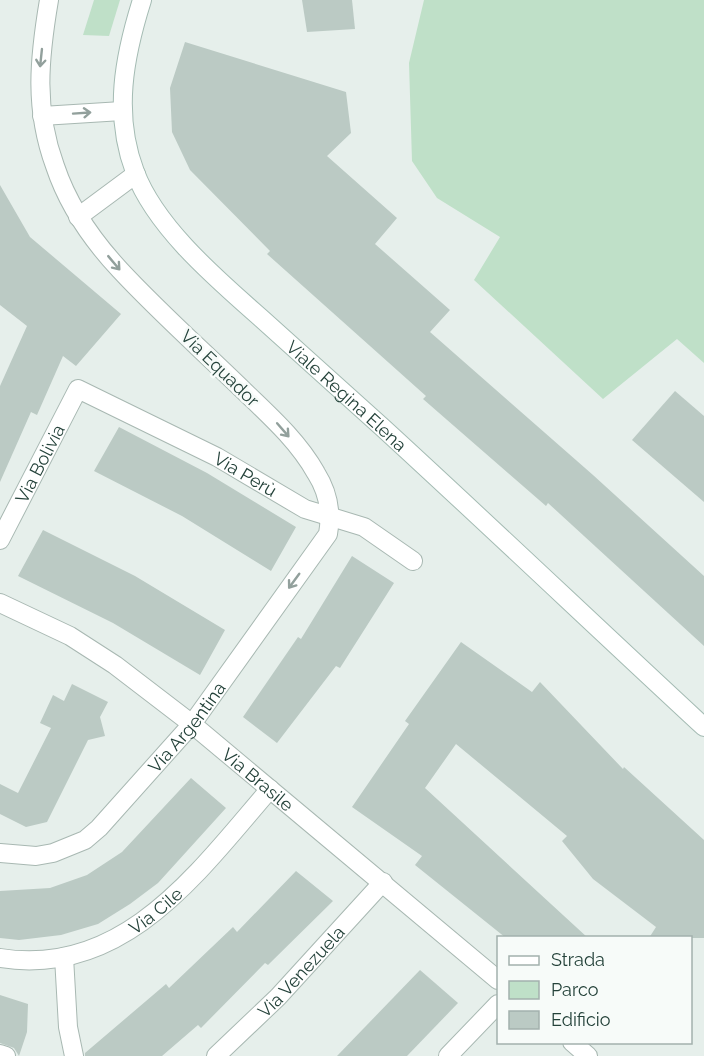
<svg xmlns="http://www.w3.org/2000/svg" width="704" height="1056" viewBox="0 0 704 1056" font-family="Raleway,sans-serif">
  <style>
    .green { fill: #bfe0c8 }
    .building { fill: #bbcac4 }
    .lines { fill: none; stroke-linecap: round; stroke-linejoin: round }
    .pedestrian-casing { stroke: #a8b8b2; stroke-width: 20 }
    .minor-casing { stroke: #a8b8b2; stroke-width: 20 }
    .secondary-casing { stroke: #a4bbb3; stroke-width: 20 }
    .pedestrian { stroke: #fff; stroke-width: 18 }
    .minor { stroke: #fff; stroke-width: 18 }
    .secondary { stroke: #fff; stroke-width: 18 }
    .oneway { stroke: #92a09c }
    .labels { text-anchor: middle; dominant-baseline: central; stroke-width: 5; stroke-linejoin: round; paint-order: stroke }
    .street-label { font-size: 18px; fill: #24423a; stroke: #f7fbf9 }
  </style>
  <rect width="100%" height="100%" fill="#e6efeb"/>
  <g class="green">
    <polygon points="94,0 120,0 109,36 83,35"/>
    <polygon points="424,0 704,0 704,363 677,339 603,399 474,280 500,237 437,198 412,161 409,63"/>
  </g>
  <g class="building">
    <polygon points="302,0 352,0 355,29 307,32"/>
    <polygon points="185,42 346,92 351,133 327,156 397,218 375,244 450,310 430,332 593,475 704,576 704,646 548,503 546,506 423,399 426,396 267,254 270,251 190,170 172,132 170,88"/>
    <polygon points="0,185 30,237 121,314 76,366 63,356 37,415 31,412 0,482 0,386 27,326 0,305"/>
    <polygon points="675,391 704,416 704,502 632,440"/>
    <polygon points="119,427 207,473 296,527 271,571 182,516 94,471"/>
    <polygon points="43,530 135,576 225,630 200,675 113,623 18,576"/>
    <polygon points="352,556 394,583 340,668 336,666 277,743 243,717 298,637 301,639"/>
    <polygon points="461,642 532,692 540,682 623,769 624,767 704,840 704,938 649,938 656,927 593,879 562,841 567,836 456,744 425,788 588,938 506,938 415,865 422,856 352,807 409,724 405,721"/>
    <polygon points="72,684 108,702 100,717 105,736 88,740 47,822 26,827 0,814 0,784 18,793 51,728 40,723 53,695 64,701"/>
    <polygon points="191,778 226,808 158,883 130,904 98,924 61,935 19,940 0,938 0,891 50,888 87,875 122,852"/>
    <polygon points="296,871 333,901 268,965 265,963 201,1028 198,1025 162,1056 85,1056 85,1053 166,984 169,988 233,927 237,932"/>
    <polygon points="420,970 458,1003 407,1056 337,1056"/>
    <polygon points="0,995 28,1004 27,1032 19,1056 14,1048 0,1043"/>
  </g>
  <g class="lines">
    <g class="pedestrian-casing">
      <polyline id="pedestrian" points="0,1054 6,1056"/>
    </g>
    <g class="minor-casing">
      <g id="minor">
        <polyline points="42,116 122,111"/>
        <polyline points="78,217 136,174"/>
        <path id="s1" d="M 0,540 L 78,389 L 217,457 L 305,509 L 364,527 L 413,561"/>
        <path id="s2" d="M 0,603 L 70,636 L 115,665 L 192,724 L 498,980"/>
        <path id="s3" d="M 0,853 L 36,856 L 53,853 L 85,840 L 99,828 L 192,724 L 328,534 C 332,512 328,492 316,473 C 298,441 270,416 244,391 C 203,351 159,312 120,270 C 92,240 68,205 55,166 C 34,109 39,59 49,0"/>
        <polyline points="64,957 68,1027 74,1056"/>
        <path id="s4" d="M 0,958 C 124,978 199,871 270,789"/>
        <polyline points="572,1042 588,1056"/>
        <path id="s5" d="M 216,1056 L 278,997 L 383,882"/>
        <polyline points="448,1056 498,1004"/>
      </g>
    </g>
    <g class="secondary-casing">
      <g id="secondary">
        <path id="s6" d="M 142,0 C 124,57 113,114 135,172 C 156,228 218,280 262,319 C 302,355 342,391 382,427 C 490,526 596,627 704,727"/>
      </g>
    </g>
    <use href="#pedestrian" class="pedestrian"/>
    <use href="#minor" class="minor"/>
    <use href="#secondary" class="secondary"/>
  </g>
  <defs><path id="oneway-shaft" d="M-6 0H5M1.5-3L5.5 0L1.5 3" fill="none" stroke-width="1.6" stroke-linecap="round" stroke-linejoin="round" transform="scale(1.5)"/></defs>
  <g class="oneway">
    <use href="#oneway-shaft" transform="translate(41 58) rotate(96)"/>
    <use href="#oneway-shaft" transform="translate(82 113) rotate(-4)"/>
    <use href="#oneway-shaft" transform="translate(114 263) rotate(50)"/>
    <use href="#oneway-shaft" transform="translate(283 430) rotate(49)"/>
    <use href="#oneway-shaft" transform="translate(294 581) rotate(126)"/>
  </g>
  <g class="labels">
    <g class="street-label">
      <text transform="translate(220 368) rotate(44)">Via Equador</text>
      <text stroke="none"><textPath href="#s6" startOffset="486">Viale Regina Elena</textPath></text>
      <text stroke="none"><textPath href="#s1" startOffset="86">Via Bolivia</textPath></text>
      <text stroke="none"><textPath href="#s1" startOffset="358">Via Perù</textPath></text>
      <text stroke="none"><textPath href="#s3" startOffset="240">Via Argentina</textPath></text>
      <text stroke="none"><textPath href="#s2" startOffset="314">Via Brasile</textPath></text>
      <text stroke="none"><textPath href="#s4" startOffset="168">Via Cile</textPath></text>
      <text stroke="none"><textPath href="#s5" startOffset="120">Via Venezuela</textPath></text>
    </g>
  </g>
  <rect x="497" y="936" width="195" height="108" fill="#f7fbf9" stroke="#a3b1ad" stroke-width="1.5"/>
  <rect x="509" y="956" width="30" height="9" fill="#ffffff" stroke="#a3b1ad" stroke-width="1.5"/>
  <text x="551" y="966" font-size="18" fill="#24423a">Strada</text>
  <rect x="509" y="981" width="30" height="18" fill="#bfe0c8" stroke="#a3b1ad" stroke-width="1.5"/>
  <text x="551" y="996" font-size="18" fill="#24423a">Parco</text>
  <rect x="509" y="1011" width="30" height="18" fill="#bbcac4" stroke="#a3b1ad" stroke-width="1.5"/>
  <text x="551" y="1026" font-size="18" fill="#24423a">Edificio</text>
</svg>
